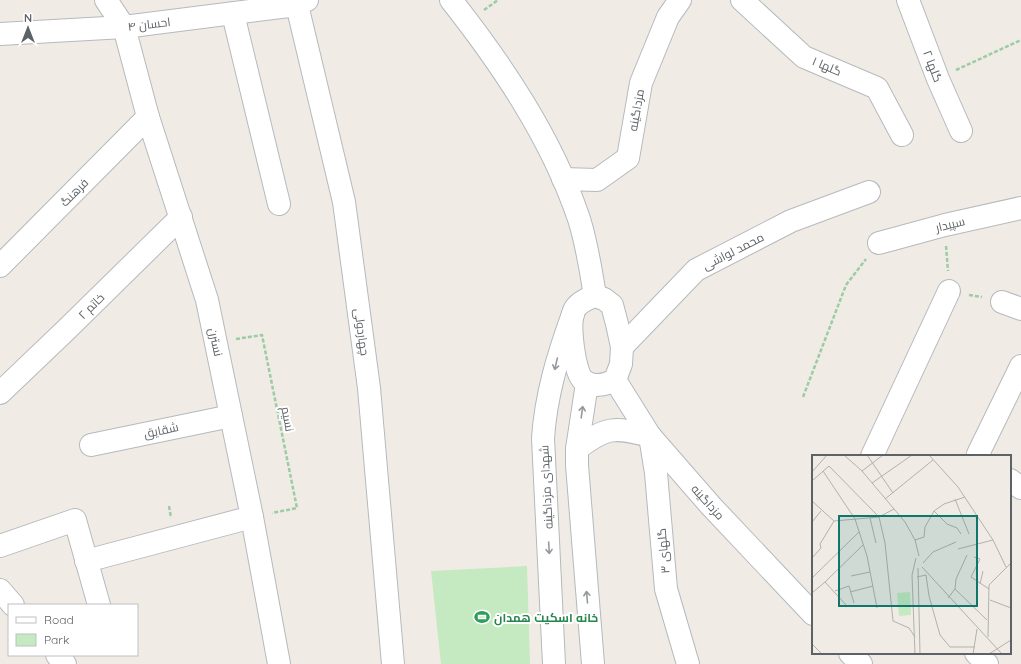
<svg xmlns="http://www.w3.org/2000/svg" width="1021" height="664" viewBox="0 0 1021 664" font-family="Quicksand,Cairo,sans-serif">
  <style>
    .green { fill: #c5e9c1 }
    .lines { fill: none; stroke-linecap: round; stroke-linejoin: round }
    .street-casing { stroke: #b6b9bd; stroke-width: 24 }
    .secondary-casing { stroke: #b4b9bd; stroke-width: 24 }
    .path { stroke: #9bcca3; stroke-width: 2.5; stroke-dasharray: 4 2; stroke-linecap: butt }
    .street { stroke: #fff; stroke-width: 22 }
    .secondary { stroke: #fff; stroke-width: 22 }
    .oneway { stroke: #96999c }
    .labels { text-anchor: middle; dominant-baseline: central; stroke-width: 4; stroke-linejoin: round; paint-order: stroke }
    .street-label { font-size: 12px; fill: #5d6266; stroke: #fff }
    .leisure-label { font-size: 12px; font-weight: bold; fill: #27864d; stroke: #fff; text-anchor: start }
    .inset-road { fill: none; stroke: #b1b1ae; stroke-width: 1 }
    .view { fill: #0f766e; fill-opacity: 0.15; stroke: #0f766e; stroke-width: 2 }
    .inset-edge { fill: none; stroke: #5d6266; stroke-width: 2 }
  </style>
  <rect width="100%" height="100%" fill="#f0ece5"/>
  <polygon class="green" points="527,566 530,664 441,664 431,571"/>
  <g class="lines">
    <g class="street-casing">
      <g id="street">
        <polyline points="106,0 124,27 148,117 207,300 252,517 279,664"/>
        <polyline points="742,0 804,57 877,88 902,135"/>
        <polyline points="908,0 938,79 961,131"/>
        <polyline points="297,5 344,202 369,388 393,664"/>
        <polyline points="233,14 279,204"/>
        <polyline points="0,34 124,27 297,5 307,0"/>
        <polyline points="563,179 597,180 628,158 641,83 668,17 680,0"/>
        <polyline points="879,243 945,225 1021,208"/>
        <polyline points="0,266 148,117"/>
        <polyline points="1002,302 1021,309"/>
        <polyline points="622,347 696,270 791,221 869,192"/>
        <polyline points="615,380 650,436 711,506 813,614"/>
        <polyline points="0,393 66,330 181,217"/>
        <polyline points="650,436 656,473 666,589 688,664"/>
        <polyline points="91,445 231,416"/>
        <polyline points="872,456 949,291"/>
        <polyline points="980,456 978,454 1021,366"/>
        <polyline points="1010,480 1021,488"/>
        <polyline points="0,546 75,520 99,605"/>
        <polyline points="86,561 252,517"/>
        <polyline points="0,590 13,605"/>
        <polyline points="850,653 861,664"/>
        <polyline points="976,653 987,664"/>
        <polyline points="57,655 65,664"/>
      </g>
    </g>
    <g class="secondary-casing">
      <g id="secondary">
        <path d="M 451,0 C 503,66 552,139 579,219 C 587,244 591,271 595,296"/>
        <path d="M 595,296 L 604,299 L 612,305 L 617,324 L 622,347 L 621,364 L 615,380 C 605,385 592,388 583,380 C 574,372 569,326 573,314 C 575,304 586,299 595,296 Z"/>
        <polyline points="587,383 577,449 577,465 593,664"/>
        <path d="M 577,449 C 607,426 614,427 650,436"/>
        <path d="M 554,664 L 543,438 C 546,395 558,355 573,314"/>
      </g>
    </g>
    <g class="path">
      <polyline points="484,10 498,0"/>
      <polyline points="956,70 1021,40"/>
      <polyline points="946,246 948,271"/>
      <polyline points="969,295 982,297"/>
      <polyline points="236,339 262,335 297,508 272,513"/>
      <polyline points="803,397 846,285 866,259"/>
      <polyline points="169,506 171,518"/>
    </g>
    <use href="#street" class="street"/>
    <use href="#secondary" class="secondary"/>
  </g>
  <defs><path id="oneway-shaft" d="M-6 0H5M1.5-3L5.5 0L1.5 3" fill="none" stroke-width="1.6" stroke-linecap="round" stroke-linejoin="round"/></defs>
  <g class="oneway">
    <use href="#oneway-shaft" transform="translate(556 364) rotate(103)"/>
    <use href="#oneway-shaft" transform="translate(582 412) rotate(-82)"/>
    <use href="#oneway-shaft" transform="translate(549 548) rotate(87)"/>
    <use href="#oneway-shaft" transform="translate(587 597) rotate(-95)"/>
  </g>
  <defs>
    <g id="stadium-bare" transform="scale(1.2)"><path d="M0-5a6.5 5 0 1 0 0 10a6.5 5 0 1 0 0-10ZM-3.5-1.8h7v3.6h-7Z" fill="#2e9e5b" stroke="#fff" stroke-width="2.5" paint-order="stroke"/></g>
  </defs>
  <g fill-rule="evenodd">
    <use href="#stadium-bare" x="482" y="617"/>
  </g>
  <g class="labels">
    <g class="street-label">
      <text transform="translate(149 24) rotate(-7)">احسان ۴</text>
      <text transform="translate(827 66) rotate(23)">گلها ۱</text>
      <text transform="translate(933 66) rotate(69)">گلها ۲</text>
      <text transform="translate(636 110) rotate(-80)">مزداگینه</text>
      <text transform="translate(74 192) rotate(-45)">فرهنگ</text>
      <text transform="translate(950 224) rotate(-14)">سپیدار</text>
      <text transform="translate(733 251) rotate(-27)">محمد لواشی</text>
      <text transform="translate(91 306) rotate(-45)">خاتم ۲</text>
      <text transform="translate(362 332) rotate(82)">چهاردولی</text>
      <text transform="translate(216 342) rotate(78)">نسترن</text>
      <text transform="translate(288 419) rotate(79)">نسیم</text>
      <text transform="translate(161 430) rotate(-12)">شقایق</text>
      <text transform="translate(546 487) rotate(-93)">شهدای مزداگینه</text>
      <text transform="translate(708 502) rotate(48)">مزداگینه</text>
      <text transform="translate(663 551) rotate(-95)">گلهای ۳</text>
    </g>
    <g class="leisure-label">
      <text x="494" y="617">خانه اسكيت همدان</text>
    </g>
  </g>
  <g transform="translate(812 455)">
    <rect width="199" height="199" fill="#f0ece5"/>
    <path d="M 98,137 L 99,160 L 87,161 L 85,138 Z" fill="#c5e9c1"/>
    <path class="inset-road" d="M 32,0 L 50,16 L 93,67 L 103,85 L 107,101M 55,0 L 81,38M 117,0 L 146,32 L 181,85 L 194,112M 11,16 L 43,64 L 55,101 L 65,153M 50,16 L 71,0M 0,17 L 15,0M 0,26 L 17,11 L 67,62M 60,28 L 100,0M 73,44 L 121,5M 143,44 L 157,79M 0,46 L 22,66 L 67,62 L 82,54M 122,56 L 135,69 L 145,73 L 149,79M 67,62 L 73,88 L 81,166 L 97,173 L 103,182M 58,63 L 64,88M 0,67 L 9,56M 103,85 L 112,82 L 113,72 L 122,56 L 132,49 L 153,42M 146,94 L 181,85M 162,102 L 168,104 L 159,122 L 177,134M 0,103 L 9,93 L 8,89 L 22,66M 111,108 L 121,97 L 144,87M 110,112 L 190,199M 106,113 L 108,199M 39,121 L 58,117M 105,122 L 114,120 L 117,141 L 128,180 L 138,192 L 163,192M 0,123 L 47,77M 13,127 L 51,90M 168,129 L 171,116M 143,134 L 175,165M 23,136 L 37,131 L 42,148M 38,137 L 61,131M 0,138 L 13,127 L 35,151M 136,143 L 143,134 L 144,124 L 155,100M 178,145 L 199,153M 176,182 L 177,130 L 199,108M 0,189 L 10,199M 103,199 L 100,120 L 104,103M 161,199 L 165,174M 177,199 L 199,185"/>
    <path class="view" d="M 27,61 L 165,61 L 165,151 L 27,151 Z"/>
    <rect width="199" height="199" class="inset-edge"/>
  </g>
  <rect x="8" y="604" width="130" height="52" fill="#ffffff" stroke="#bec0c2"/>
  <rect x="16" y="617" width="20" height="6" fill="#ffffff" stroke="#bec0c2"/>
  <text x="44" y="624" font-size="12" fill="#5d6266">Road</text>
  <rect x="16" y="634" width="20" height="12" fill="#c5e9c1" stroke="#bec0c2"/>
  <text x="44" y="644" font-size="12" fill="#5d6266">Park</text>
  <g transform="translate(28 28)" stroke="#ffffff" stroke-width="3" paint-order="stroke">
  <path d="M0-3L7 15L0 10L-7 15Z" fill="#5d6266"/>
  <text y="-6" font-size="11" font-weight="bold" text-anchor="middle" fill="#5d6266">N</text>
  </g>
</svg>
